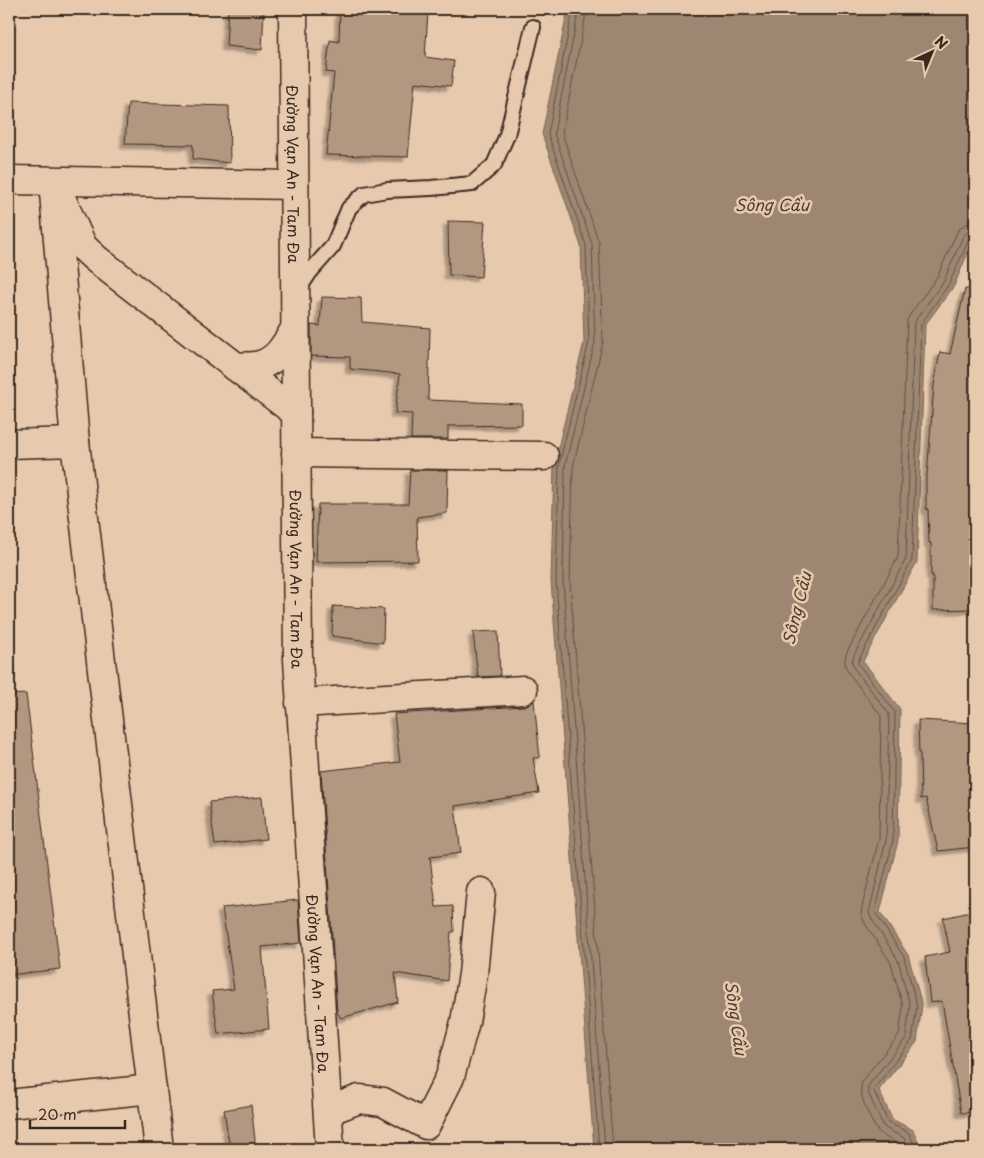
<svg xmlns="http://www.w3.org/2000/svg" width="984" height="1158" viewBox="0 0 984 1158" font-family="'Playpen Sans',sans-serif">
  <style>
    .water { fill: #9e8772; stroke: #766250 }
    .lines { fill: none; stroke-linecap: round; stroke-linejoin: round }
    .shore { stroke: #634f40; stroke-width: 1 }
    .building { fill: #b39881; stroke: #3b2a1e; filter: url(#shadow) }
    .service-casing { stroke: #3b2a1e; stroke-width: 18 }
    .minor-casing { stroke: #3b2a1e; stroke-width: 31 }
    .secondary-casing { stroke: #3b2a1e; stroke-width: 31 }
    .service { stroke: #e7caae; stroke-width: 14 }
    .minor { stroke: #e7caae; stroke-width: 28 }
    .secondary { stroke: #e7caae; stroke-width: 28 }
    .labels { text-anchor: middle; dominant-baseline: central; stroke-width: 5; stroke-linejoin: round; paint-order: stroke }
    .street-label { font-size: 15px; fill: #3b2a1e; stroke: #e7caae }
    .water-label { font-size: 16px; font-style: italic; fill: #4f3d2f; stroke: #e7caae }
  </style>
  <defs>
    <filter id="shadow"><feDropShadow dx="-4.5" dy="4.5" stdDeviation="1" flood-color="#0004"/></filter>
  </defs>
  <rect width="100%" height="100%" fill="#e7caae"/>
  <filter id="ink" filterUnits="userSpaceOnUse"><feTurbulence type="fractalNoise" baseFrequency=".02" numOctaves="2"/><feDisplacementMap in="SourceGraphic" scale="10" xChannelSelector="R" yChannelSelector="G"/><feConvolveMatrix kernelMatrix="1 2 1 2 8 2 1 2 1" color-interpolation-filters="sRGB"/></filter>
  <g filter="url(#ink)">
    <polygon class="water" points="568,9 975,9 975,236 954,286 925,325 917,562 863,661 900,709 898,841 880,912 908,955 922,1005 917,1042 879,1090 892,1119 913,1130 922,1149 594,1149 551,581 554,464 584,342 581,246 542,134"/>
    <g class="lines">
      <g class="shore">
        <polyline points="573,9 548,134 586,245 589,342 559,465 556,581 599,1149"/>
        <polyline points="579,9 554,133 592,244 595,342 565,466 563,581 605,1149"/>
        <polyline points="587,9 562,133 599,243 603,342 573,467 570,581 613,1149"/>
        <path d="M 901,1149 C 897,1140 887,1140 880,1133 C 873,1127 860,1098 861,1089 C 861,1085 862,1082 864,1078 L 899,1035 L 903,1007 L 891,963 L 864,922 L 861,914 L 862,907 L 879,839 L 881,716 L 848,672 C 844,665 844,659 847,652 L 898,557 L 907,320 L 911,313 L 937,277 L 958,230 L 966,224 L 975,222"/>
        <polyline points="910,1149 904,1138 887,1129 883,1126 868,1092 868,1087 871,1082 906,1038 910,1006 898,960 871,918 869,913 886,840 889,714 854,668 852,661 854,655 906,559 914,323 917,318 944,281 963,236 969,231 975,230"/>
        <polyline points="916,1149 909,1133 888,1122 874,1091 876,1086 912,1040 917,1006 904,957 875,912 893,841 895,712 859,665 858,661 912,560 921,324 949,284 969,239 971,237 975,236"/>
      </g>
    </g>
    <g class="building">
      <polygon points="228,9 264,9 262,50 226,46"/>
      <polygon points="340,9 393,9 428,13 425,57 454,61 451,86 415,82 408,157 326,155 334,73 326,72 330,40 339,42"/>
      <polygon points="128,103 229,106 230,163 193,159 193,145 125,144"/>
      <polygon points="448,221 485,222 481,277 449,275"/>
      <polygon points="965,289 975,290 975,609 933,610 933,575 931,575 931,543 929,543 928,509 926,509 926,476 927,476 934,385 940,352 950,354"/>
      <polygon points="322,297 361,298 362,322 430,328 428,400 522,404 522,425 448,426 448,439 411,439 412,414 395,413 400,374 350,369 350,357 311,356 311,325 320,326"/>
      <polygon points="410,470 448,470 447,513 417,517 418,561 316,562 318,504 408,504"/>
      <polygon points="333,606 384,609 383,643 332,636"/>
      <polygon points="498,631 500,676 478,677 473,632"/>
      <polygon points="26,694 60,969 9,975 9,695"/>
      <polygon points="534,701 540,758 533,758 539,793 455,806 461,853 430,857 436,907 453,906 454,932 451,932 447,981 395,973 398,1002 341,1018 337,1012 321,771 400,762 394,714 524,706 531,703"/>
      <polygon points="918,720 975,723 975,847 938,851 926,798 921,799 920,754 919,754"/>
      <polygon points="262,797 266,839 215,845 209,802"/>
      <polygon points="298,900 301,943 262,947 269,1029 218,1034 212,991 234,989 222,908"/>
      <polygon points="975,911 975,1112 961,1113 942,1001 930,1003 925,957 950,952 943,918"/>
      <polygon points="251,1105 256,1149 230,1149 224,1110"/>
    </g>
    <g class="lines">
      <g class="service-casing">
        <polyline id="service" points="298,290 310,272 333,246 349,208 364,194 387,190 431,188 472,184 494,165 507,135 533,27"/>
      </g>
      <g class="minor-casing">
        <g id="minor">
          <polyline points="9,180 294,185"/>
          <polyline points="53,181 75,442 159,1149"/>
          <polyline points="61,198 83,247 96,259 296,413"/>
          <path d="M 236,367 C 243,366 252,367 260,365 C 278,360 286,344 295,329"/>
          <polyline points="9,444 75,442"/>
          <polyline points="296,453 544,456"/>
          <polyline points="300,703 523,690"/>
          <polyline points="9,1104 152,1089"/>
          <polyline points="328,1111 359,1099 383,1102 426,1125 450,1077 465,1022 473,974 481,892"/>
        </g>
      </g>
      <g class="secondary-casing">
        <g id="secondary">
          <path id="s1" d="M 293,9 L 298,660 L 330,1149"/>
        </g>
      </g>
      <use href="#service" class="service"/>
      <use href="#minor" class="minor"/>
      <use href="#secondary" class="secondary"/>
    </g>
  </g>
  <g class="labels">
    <g class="street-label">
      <text stroke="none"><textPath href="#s1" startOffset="165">Đường Vạn An - Tam Đa</textPath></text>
      <text stroke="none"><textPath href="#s1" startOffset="570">Đường Vạn An - Tam Đa</textPath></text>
      <text stroke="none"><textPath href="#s1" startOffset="975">Đường Vạn An - Tam Đa</textPath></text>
    </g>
    <g class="water-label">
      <text x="772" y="204">Sông Cầu</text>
      <text transform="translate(796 608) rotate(-76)">Sông Cầu</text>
      <text transform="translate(737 1018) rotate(82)">Sông Cầu</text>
    </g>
  </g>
  <rect width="984" height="1158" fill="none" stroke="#e7caae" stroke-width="30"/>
  <rect x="15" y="15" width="954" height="1128" fill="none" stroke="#3b2a1e" stroke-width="2" filter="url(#ink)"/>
  <g transform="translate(932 52) rotate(44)" stroke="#e7caae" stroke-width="4" paint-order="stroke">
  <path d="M0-4L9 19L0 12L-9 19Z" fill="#3b2a1e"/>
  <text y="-8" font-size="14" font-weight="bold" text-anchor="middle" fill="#3b2a1e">N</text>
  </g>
  <path d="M30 1120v8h95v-8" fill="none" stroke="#3b2a1e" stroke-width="2.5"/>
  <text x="38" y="1120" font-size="15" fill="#3b2a1e" stroke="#e7caae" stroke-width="4" paint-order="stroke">20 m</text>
</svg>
